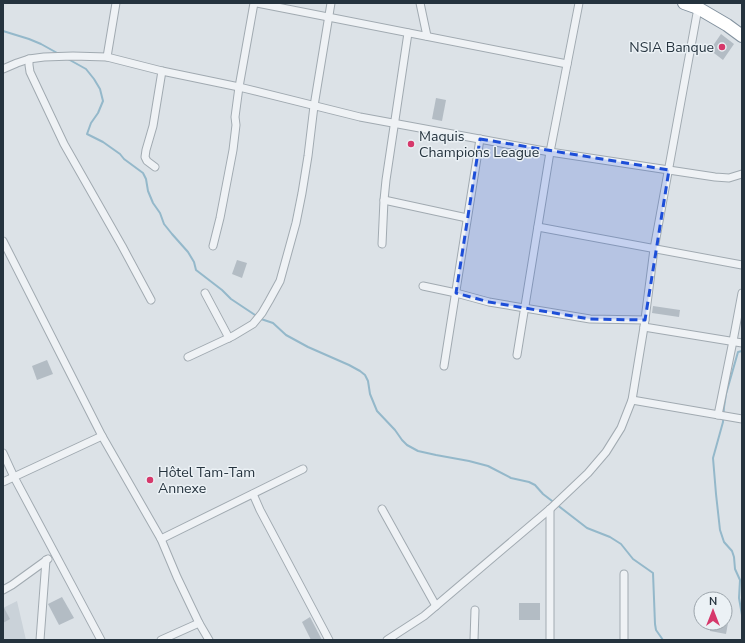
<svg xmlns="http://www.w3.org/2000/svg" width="745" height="643" viewBox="0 0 745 643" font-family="'Nunito Sans',sans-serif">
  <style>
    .built { fill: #cad2d9 }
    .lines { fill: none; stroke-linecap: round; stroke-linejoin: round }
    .stream { stroke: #94b8ca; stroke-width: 2 }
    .building { fill: #b3bcc4 }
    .minor-casing { stroke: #a1aab1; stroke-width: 9 }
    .trunk-casing { stroke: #83929f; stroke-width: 14 }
    .minor { stroke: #eff2f5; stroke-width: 7 }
    .trunk { stroke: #fff; stroke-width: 12 }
    .marked { fill: #1d4ed8; fill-opacity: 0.2; stroke: #1d4ed8; stroke-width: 3; stroke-dasharray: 8 5; stroke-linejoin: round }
    .poi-dot { fill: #d6386b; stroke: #ebf1f5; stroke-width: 1.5 }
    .labels { text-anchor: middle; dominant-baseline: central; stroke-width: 3; stroke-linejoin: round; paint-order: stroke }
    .poi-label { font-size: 14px; fill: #25333e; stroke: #ebf1f5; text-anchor: start }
  </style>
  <rect width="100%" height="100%" fill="#dce2e7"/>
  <polygon class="built" points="17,601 26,640 3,640 3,608"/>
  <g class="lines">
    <g class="stream">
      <polyline points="3,31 29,39 41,44 59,54"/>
      <polyline points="68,59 86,69 94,79 100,89 103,101 98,113 91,123 87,134 103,142 120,154 124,159 143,173 146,179 148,191 153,203 160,213 164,224 172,234 188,252 194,262 196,270 222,290 231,299 261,319 273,323 286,335 308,347 349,365 360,371 365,375 368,381 370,394 377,411 395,430 402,440 407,445 418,451 436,455 469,461 488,466 511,478 529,482 535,485 543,494 587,528 610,537 621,544 633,559 653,573 655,624 656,630 663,640"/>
      <polyline points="742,351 738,352 726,394 724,407 723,422 713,458 716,494 720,530 724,542 732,551 734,557 735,569 740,580 739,598 742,615"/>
    </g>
  </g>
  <g class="building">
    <polygon points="721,34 734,44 723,60 710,50"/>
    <polygon points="436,98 446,100 442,121 432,119"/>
    <polygon points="237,260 247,263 242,278 232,274"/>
    <polygon points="653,306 680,310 679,317 652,313"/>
    <polygon points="47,360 53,374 37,380 32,366"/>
    <polygon points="62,597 74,618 59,625 48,604"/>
    <rect x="519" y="603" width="21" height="17"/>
    <polygon points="3,606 10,619 3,623"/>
    <polygon points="310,617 322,640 311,640 302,622"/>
    <polygon points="711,623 728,623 726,634 710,631"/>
  </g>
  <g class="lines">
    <g class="minor-casing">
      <g id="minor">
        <polyline points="257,3 567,64"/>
        <polyline points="420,3 427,36"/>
        <polyline points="107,57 116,3"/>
        <polyline points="29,59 29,65 30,72 64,144 122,246 151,300"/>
        <polyline points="3,69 17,63 29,59 44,57 73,56 107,57 162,71 239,87 360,117 550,152 715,177 729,178 742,174"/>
        <polyline points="155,167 147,161 145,157 146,150 153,126 162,71"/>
        <polyline points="384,200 467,218"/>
        <polyline points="538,227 742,265"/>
        <polyline points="3,241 102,436 161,539 177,577 199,623 209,640"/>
        <polyline points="382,244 384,200 386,180 408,33"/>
        <polyline points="213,246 220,218 233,150 236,125 235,117 239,87 254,3"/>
        <polyline points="423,286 456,293 489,302 590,319 645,320"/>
        <polyline points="205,293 229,338"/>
        <polyline points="644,327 742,343"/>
        <polyline points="517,355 550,152 579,3"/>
        <polyline points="188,357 233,336 253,324 262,313 269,301 280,281 296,223 302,193 308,156 314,106 331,3"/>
        <polyline points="444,366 480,139"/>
        <polyline points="632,400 742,419"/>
        <polyline points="718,415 733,341 742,293"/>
        <polyline points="3,453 14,477 101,640"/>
        <polyline points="3,482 102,436"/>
        <polyline points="253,494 260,510 329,640"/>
        <polyline points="382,509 436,606"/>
        <polyline points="550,509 550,640"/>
        <polyline points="161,539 303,469"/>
        <polyline points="624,574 624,640"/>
        <polyline points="3,590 12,585 48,559"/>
        <polyline points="40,640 46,560"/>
        <polyline points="161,640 199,623"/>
        <polyline points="387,640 424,616 550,509 588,473 606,452 621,428 632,400 644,327 654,249 698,8"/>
        <polyline points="474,640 475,610"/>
      </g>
    </g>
    <g class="trunk-casing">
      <polyline id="trunk" points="684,3 698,8 727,25 742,36"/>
    </g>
    <use href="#minor" class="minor"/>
    <use href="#trunk" class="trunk"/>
  </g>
  <path class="marked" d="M 480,139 L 669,170 L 645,320 L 590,319 L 489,302 L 456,293 Z"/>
  <g class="poi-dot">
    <circle cx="722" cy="47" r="4"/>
    <circle cx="411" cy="144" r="4"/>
    <circle cx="150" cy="480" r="4"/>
  </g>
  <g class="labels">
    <g class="poi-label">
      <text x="714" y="47" text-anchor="end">NSIA Banque</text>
      <text x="419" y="136">Maquis<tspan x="419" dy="16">Champions League</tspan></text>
      <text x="158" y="472">Hôtel Tam-Tam<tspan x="158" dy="16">Annexe</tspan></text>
    </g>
  </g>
  <rect width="745" height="643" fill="none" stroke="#25333e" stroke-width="8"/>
  <g transform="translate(713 611)"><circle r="19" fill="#ebf1f5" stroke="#9ca5ac"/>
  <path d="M0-3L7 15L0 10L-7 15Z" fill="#d6386b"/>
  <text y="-6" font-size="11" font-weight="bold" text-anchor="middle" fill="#25333e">N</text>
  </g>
</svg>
